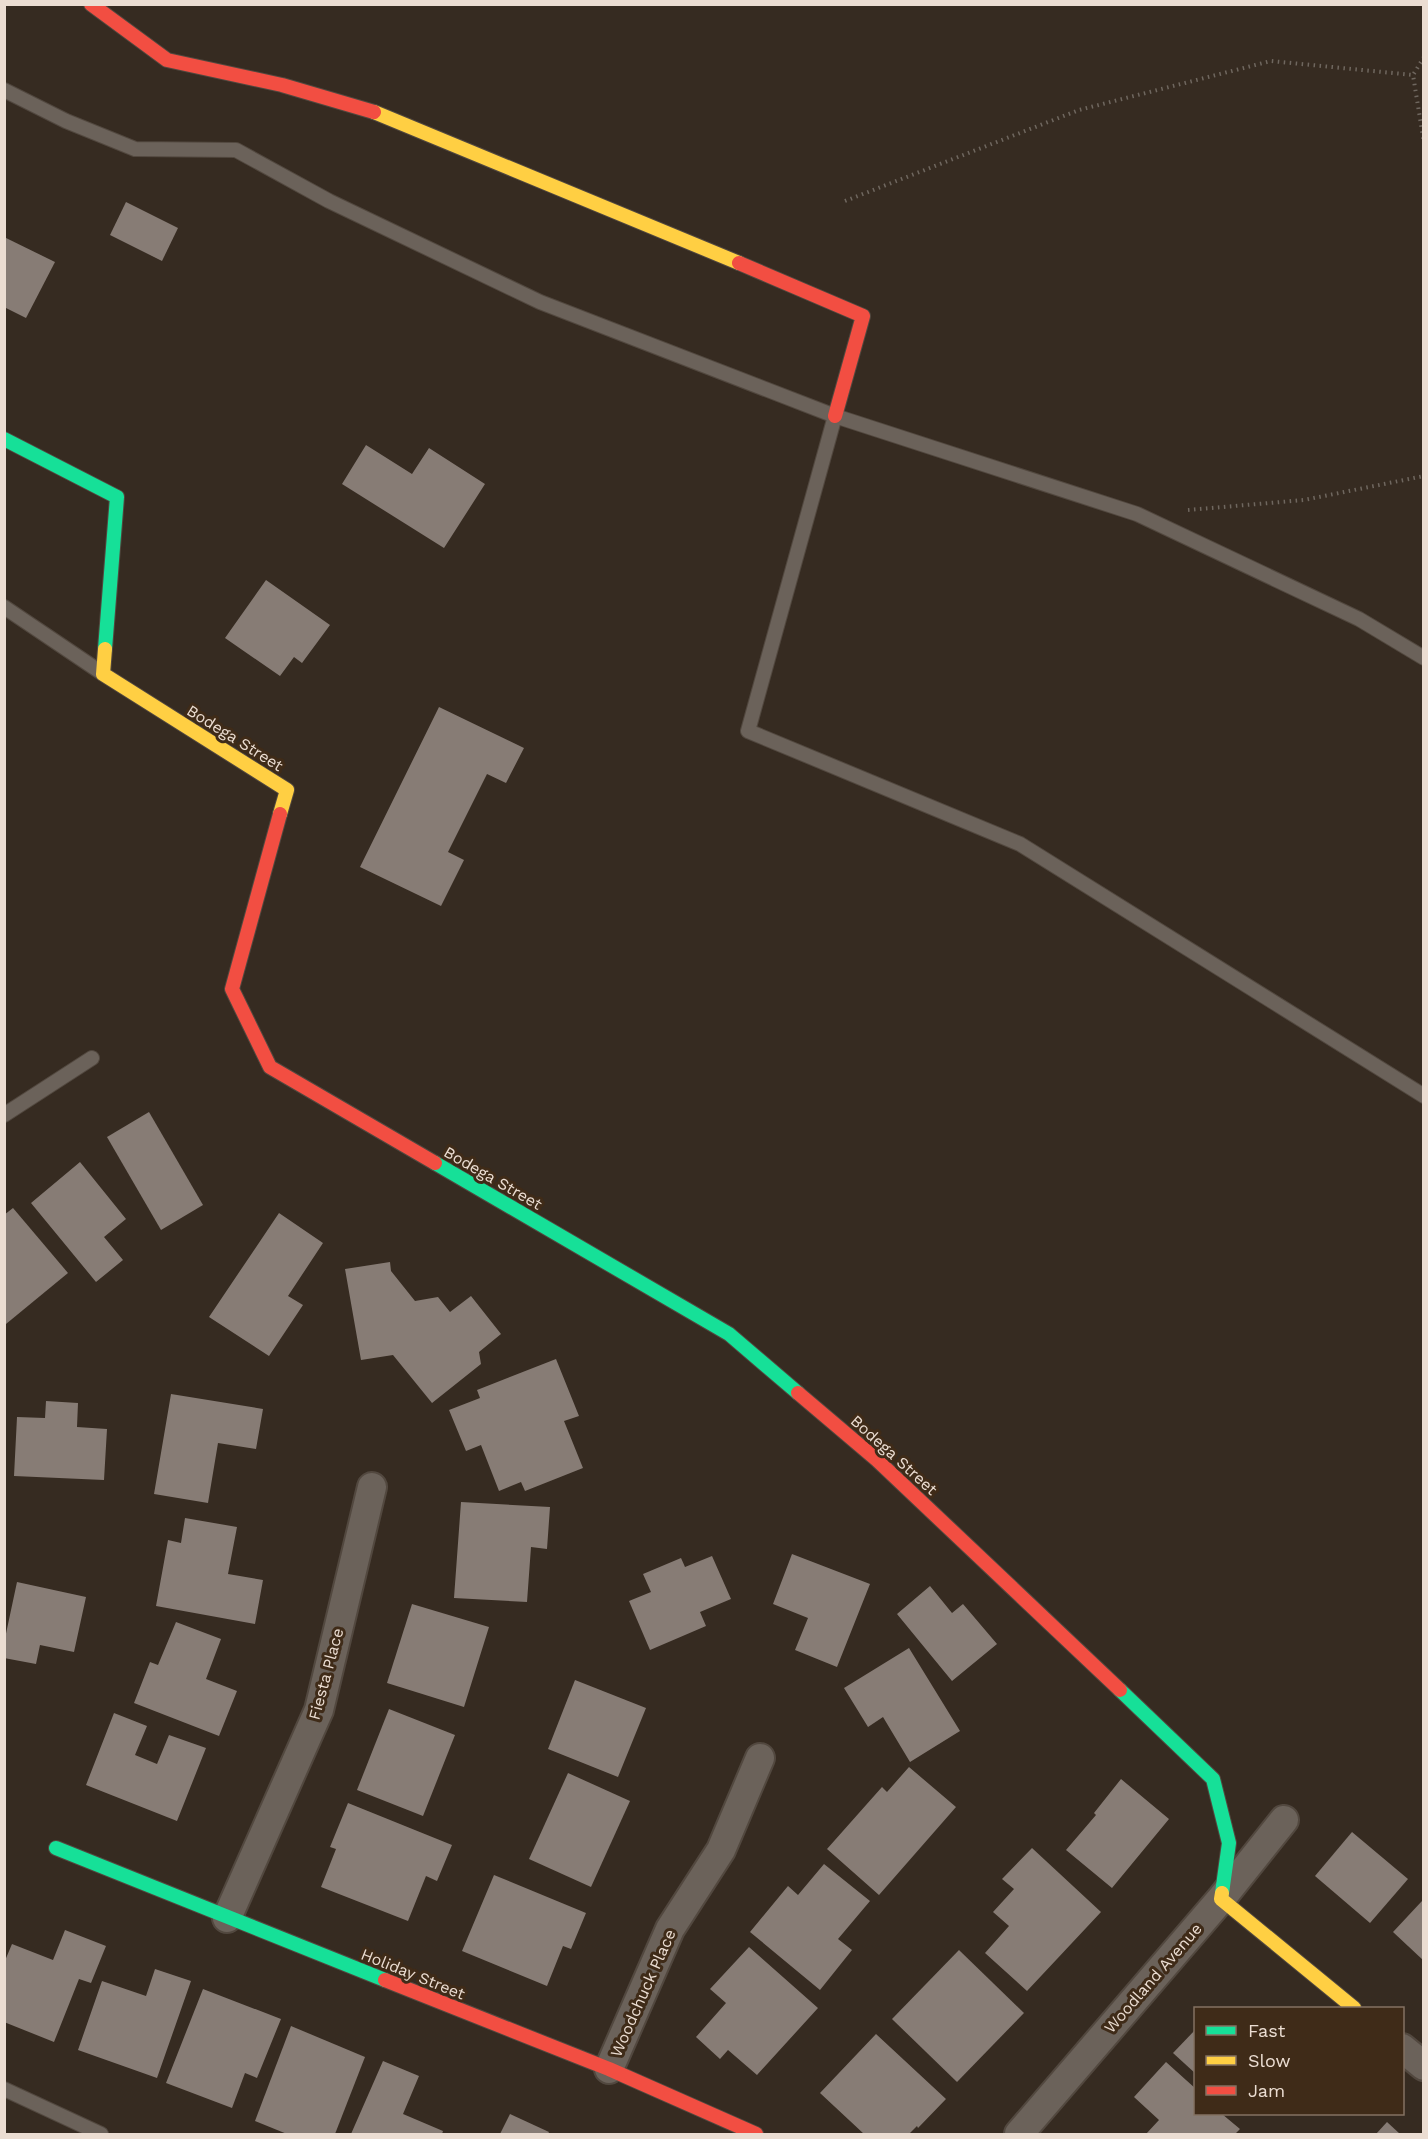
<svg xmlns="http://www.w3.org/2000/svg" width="1428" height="2139" viewBox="0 0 1428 2139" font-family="'Work Sans',sans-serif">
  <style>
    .building { fill: #877c75 }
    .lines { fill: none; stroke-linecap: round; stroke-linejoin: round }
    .lane-casing { stroke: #52483f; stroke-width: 16 }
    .street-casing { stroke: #52483f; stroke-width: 32 }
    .fast-casing { stroke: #52483f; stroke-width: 16 }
    .slow-casing { stroke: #52483f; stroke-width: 16 }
    .jam-casing { stroke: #52483f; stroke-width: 16 }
    .path { stroke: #6f675f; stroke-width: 4; stroke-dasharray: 1.5 4.5; stroke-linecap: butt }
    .lane { stroke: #6b625a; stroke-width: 14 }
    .street { stroke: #6b625a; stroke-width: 28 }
    .fast { stroke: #16e098; stroke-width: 14 }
    .slow { stroke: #ffcf43; stroke-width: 14 }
    .jam { stroke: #f24e42; stroke-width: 14 }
    .labels { text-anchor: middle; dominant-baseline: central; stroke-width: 6; stroke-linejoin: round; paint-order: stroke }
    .street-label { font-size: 16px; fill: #ebddd2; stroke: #3f2b18 }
  </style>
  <rect width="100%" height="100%" fill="#362b21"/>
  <g class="building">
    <polygon points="126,202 178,228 162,261 110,235"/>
    <polygon points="4,237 55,262 26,318 4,307"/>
    <polygon points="366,445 412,474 429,448 485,484 444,548 342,484"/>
    <polygon points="266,580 330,625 302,663 294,657 280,676 225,638"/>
    <polygon points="439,707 524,748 506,783 487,774 448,852 464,860 441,906 360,867"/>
    <polygon points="149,1112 203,1205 161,1230 107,1137"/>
    <polygon points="80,1162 126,1219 104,1237 123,1260 96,1282 31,1203"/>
    <polygon points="13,1208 68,1273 6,1324 4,1322 4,1215"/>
    <polygon points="279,1213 323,1243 288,1296 303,1305 269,1356 209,1317"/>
    <polygon points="390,1262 391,1271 415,1301 438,1297 450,1312 471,1296 501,1334 479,1352 481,1364 432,1403 393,1355 361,1360 345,1269"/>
    <polygon points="556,1359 579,1416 564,1421 583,1468 525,1491 521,1482 499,1491 481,1445 466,1451 449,1410 480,1398 477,1390"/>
    <polygon points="171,1394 263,1409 256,1449 218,1443 208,1503 154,1494"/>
    <polygon points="46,1401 78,1403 77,1427 107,1429 104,1480 14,1476 17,1417 45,1418"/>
    <polygon points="461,1502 550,1507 547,1549 531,1547 527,1602 454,1598"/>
    <polygon points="185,1518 237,1527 228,1574 263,1580 255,1624 156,1606 168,1540 181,1543"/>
    <polygon points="792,1554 870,1584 837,1667 795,1650 808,1618 773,1604"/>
    <polygon points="712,1556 731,1599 700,1612 706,1626 650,1650 629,1601 651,1592 643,1574 681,1558 685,1567"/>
    <polygon points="17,1582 86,1597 74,1652 40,1645 36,1664 4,1658 4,1643"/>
    <polygon points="930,1586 952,1613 963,1604 997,1644 952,1681 897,1614"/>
    <polygon points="412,1604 489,1627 464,1707 387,1683"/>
    <polygon points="176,1622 221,1639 206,1679 237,1691 219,1736 134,1703 150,1662 158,1665"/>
    <polygon points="909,1648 960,1731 910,1762 883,1717 868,1727 844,1688"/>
    <polygon points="575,1680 646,1708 618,1777 548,1749"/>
    <polygon points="389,1709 455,1735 423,1816 357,1790"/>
    <polygon points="114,1713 147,1726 135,1755 157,1764 169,1735 206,1748 177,1821 86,1785"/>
    <polygon points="909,1767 956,1807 879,1895 827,1849 882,1787 887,1792"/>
    <polygon points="568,1773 630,1801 591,1887 529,1859"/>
    <polygon points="1121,1779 1169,1819 1112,1888 1066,1850 1096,1815 1094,1813"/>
    <polygon points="348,1803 452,1845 437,1881 426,1876 408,1921 321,1887 336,1849 330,1847"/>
    <polygon points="1352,1832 1408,1879 1370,1923 1315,1876"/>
    <polygon points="1032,1848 1101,1912 1027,1991 985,1953 1009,1926 993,1912 1014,1889 1002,1879"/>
    <polygon points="824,1864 870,1901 838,1939 852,1950 820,1990 750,1932 788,1886 798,1895"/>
    <polygon points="494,1875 586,1913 571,1949 563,1946 547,1986 462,1951"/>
    <polygon points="1422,1901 1424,1902 1424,1961 1393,1932"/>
    <polygon points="65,1930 106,1946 91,1983 79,1979 54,2042 4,2022 4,1963 12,1944 53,1960"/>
    <polygon points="749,1947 818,2008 757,2075 728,2050 720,2059 696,2037 726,2003 710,1989"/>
    <polygon points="959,1950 1024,2013 957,2082 892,2019"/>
    <polygon points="155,1969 191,1981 157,2078 78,2050 102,1981 146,1996"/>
    <polygon points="203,1989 281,2019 257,2078 245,2073 232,2108 166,2083"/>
    <polygon points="291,2026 365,2057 335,2134 287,2134 255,2121"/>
    <polygon points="1196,2029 1196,2074 1173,2053"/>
    <polygon points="876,2034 946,2099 918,2128 917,2126 909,2134 864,2134 820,2093"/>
    <polygon points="383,2061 419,2076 403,2114 443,2131 442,2134 351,2134"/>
    <polygon points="1166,2062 1196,2089 1196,2114 1222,2114 1240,2129 1235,2134 1146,2134 1159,2120 1134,2097"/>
    <polygon points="510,2114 549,2132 548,2134 500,2134"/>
    <polygon points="1387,2122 1400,2134 1376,2134"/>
  </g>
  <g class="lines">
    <g class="lane-casing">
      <g id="lane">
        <polyline points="4,90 66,121 135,149 236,150 329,201 540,302 835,416 1137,514 1359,619 1424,658"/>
        <polyline points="835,416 748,731 1020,844 1424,1096"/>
        <polyline points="4,607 102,673"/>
        <polyline points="4,1115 92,1058"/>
        <polyline points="4,2089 101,2134"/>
      </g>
    </g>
    <g class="street-casing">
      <g id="street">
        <polyline points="227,1918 319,1710 372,1487"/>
        <polyline points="1402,2048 1424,2066"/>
        <polyline points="609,2069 670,1929 721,1850 760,1758"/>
        <polyline points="1019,2134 1221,1899 1284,1820"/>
      </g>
    </g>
    <g class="fast-casing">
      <g id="fast">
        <polyline points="4,439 117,497 105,649"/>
        <polyline points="435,1163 729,1334 798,1393"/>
        <polyline points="1120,1690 1213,1779 1229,1843 1222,1893"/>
        <polyline points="56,1848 385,1980"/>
      </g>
    </g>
    <g class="slow-casing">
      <g id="slow">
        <polyline points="374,112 739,263"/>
        <polyline points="105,649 103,674 287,790 280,814"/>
        <polyline points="1222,1893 1221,1899 1354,2008"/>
      </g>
    </g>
    <g class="jam-casing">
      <g id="jam">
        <polyline points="91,4 167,60 282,85 374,112"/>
        <polyline points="739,263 863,316 835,416"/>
        <polyline points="280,814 232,989 270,1067 435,1163"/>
        <polyline points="798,1393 877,1460 1120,1690"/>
        <polyline points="385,1980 609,2069 756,2134"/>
      </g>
    </g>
    <g class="path">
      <polyline points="1424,57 1413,75 1424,143"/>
      <polyline points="845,201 1079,110 1271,61 1413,75"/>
      <polyline points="1188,510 1304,500 1424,476"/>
    </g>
    <use href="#lane" class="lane"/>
    <use href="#street" class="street"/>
    <use href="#fast" class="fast"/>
    <use href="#slow" class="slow"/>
    <use href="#jam" class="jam"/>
  </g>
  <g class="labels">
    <g class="street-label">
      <text transform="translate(235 738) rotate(32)">Bodega Street</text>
      <text transform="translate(493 1178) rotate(30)">Bodega Street</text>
      <text transform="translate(894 1455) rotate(42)">Bodega Street</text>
      <text transform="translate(326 1674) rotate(-75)">Fiesta Place</text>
      <text transform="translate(413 1974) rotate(22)">Holiday Street</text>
      <text transform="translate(1153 1978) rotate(-49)">Woodland Avenue</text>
      <text transform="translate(643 1993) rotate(-66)">Woodchuck Place</text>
    </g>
  </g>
  <rect width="1428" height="2139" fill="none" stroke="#ebddd2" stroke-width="12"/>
  <rect x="1194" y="2007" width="210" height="108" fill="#3f2b18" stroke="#847262" stroke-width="1.5"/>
  <rect x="1206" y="2026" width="30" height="9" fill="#16e098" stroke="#847262" stroke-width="1.5"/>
  <text x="1248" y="2037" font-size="18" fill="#ebddd2">Fast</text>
  <rect x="1206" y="2056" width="30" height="9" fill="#ffcf43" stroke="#847262" stroke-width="1.5"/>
  <text x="1248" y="2067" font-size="18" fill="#ebddd2">Slow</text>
  <rect x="1206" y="2086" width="30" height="9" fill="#f24e42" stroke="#847262" stroke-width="1.5"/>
  <text x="1248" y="2097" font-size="18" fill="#ebddd2">Jam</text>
</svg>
